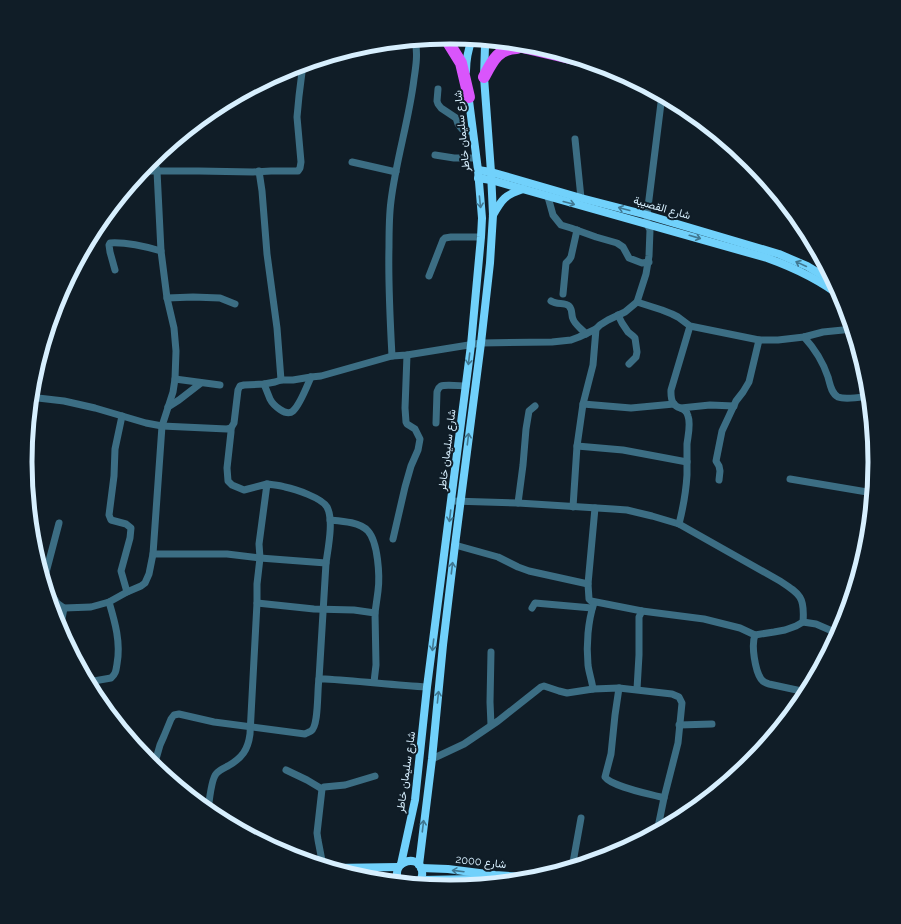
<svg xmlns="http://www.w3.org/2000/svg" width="901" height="924" viewBox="0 0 901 924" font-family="Raleway,Vazirmatn,sans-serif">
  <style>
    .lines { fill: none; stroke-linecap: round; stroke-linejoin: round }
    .street { stroke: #3c6e84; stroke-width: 7 }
    .secondary { stroke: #71d1fb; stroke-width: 8 }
    .highway { stroke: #d955fb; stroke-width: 12 }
    .oneway { stroke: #407791 }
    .labels { text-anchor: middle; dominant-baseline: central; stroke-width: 4; stroke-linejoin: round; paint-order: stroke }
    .street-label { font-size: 11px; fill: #d7effe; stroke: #101d27 }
    .rim { fill: none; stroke: #d7effe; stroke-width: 5 }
  </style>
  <rect width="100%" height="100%" fill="#101d27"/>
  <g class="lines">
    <g class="street">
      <polyline points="438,89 437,101 438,104 441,108 456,118 458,124 462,129 473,132"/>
      <polyline points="575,139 581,198"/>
      <polyline points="435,155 454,158 476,158"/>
      <polyline points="352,162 396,172"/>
      <polyline points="141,171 199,171 253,172 271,171 298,171 300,168 301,162 297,117 299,96 303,64"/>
      <polyline points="259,171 262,191 267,254 277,328 281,380"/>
      <polyline points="548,197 553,215 561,225 571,228 596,237 617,243 623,247 629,258 642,263 649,262"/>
      <path d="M 115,270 L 110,252 L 109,245 L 110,243 C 125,242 147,247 161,251"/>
      <polyline points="429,276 443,240 445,238 451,237 481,237"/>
      <polyline points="563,294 566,263 569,260 571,257 577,230"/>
      <polyline points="167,298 193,297 220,298 235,304"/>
      <path d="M 551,301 C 557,305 565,302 569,306 C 573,310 571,315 573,319 C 575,325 582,329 586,334"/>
      <polyline points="637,302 662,310 672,314 678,317 690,326 759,340 778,340 804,337 823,332 853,329"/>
      <polyline points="618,315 622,323 628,332 633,336 635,338 637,352 636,357 629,364"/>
      <path d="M 804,337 C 815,349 823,362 828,377 C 830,384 831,393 838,397 C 846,400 861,397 869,396"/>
      <path d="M 392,356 C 390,319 388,283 389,247 C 389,231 389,216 391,201 C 396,160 409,120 414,79 C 416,66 418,53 415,40"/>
      <polyline points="175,379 220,385"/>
      <path d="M 264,384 C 266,389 268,394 270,399 C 273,405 286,417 293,411 C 300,405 307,386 311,377"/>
      <polyline points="32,396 38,398 64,401 95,408 146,423 162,426 227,429 231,428"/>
      <polyline points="583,404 631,408 674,404"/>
      <polyline points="168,407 179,400 201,383"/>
      <polyline points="681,408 710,405 734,406"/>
      <polyline points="122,416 115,449 114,476 109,515 111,520 126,524 131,528 130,538 121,571 127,592"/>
      <path d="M 436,423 L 437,392 C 438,389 438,388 441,386 C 446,384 460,386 466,386"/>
      <polyline points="577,446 623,450 687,462"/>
      <polyline points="790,479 873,493"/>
      <polyline points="719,480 720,471 719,466 716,461 722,431 736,401 743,392 749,382 759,340"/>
      <path d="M 267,484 C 273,485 279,485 285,487 C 295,489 322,498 327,507 C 334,520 328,548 326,563"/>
      <path d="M 452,501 L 518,503 L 613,509 L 627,510 L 652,516 L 679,524 L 780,581 C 800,594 805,597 803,622"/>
      <polyline points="518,503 523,465 526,429 529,411 535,406"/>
      <polyline points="573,507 577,446 583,404 593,365 596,329 600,325 608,320 625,312 637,302 646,274 649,256 650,230 647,224 647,215 662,95"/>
      <polyline points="595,508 588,584 589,599 591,601 642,611 704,619 740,628 755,635 774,632 785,630 796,626 803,622 816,624 839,634"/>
      <path d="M 330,520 C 342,521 360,522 368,531 C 378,542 380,576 378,591 C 377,599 376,605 375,613"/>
      <path d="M 679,524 C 683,508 686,492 687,475 C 687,465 687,454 687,444 C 688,435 691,424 688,416 C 685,403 670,414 671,390 L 690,326"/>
      <polyline points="393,539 405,487 411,466 418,450 420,439 415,429 407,424 406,422 405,408 407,355"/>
      <polyline points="455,545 498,557 518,567 529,571 588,584"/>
      <polyline points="153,554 227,554 260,558 326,563 319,679"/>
      <polyline points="44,580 59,523"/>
      <polyline points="47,589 50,592 57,603 64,608 60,629"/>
      <polyline points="257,603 314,609 354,610 375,613 376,665 374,682"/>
      <polyline points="64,608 91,607 109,602 127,592 141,586 145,583 149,574 153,554 162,426 173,392 175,379 176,351 174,328 167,298 161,251 157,171 154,158"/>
      <polyline points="532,608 535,603 592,608"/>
      <path d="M 755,635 C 751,645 755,670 761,679 C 763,682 765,683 769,684 L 806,692"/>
      <polyline points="491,652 490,702 491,725"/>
      <path d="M 88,682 L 111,678 C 116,674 116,670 117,664 C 121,643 115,622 109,602"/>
      <path d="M 619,688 L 615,715 L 611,754 L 605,777 C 612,787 651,794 664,798"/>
      <path d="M 593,689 C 592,681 589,673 588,665 C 586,645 588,621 594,603"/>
      <polyline points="637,689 639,655 639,617 642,611"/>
      <polyline points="679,725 712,724"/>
      <polyline points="432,759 464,744 498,721 541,687 544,686 559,691 567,693 593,689 619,688 672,694 679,697 682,703 678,743 664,798 657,832"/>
      <path d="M 154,766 L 160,745 L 164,736 L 171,719 L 174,715 L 179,714 L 214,722 L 305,734 C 306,733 310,732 311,731 C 319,726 317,690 319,679 L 325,679 C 359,681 393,685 427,687"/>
      <polyline points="286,770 307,780 322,789"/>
      <path d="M 208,811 C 209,803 211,780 216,774 C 219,770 224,768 228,766 C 242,758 248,750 250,734 L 257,603 L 257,584 L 260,558 L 259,544 L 267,484 L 244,490 L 232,485 L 228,481 L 227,468 L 231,432 L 231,428 L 234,423 L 238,390 L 240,386 L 244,385 L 264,384 L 275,382 L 281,380 L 293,380 L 311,377 L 321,376 L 392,356 L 407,355 L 481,343 L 552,342 L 571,340 L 579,337 L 596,329"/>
      <polyline points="323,866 318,840 317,833 322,789 324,787 345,785 375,776"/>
      <polyline points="572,868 581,818"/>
    </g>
    <g class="secondary">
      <path d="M 466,71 C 466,59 468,50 472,39"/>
      <polyline points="478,170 491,172 581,198 647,215 779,254 807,266 835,283"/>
      <path d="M 478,178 L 491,180 L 767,258 C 795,268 820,280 843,298"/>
      <path d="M 493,215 C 502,199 505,195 523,189"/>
      <path d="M 805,697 C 808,685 816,675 822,665"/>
      <polyline points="401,864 415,800 427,687 471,345 481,237 482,218 478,170 468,93"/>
      <polyline points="419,865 432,759 443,645 455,545 481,343 490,263 493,215 491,172 484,77 485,46 486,40"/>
      <polyline points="332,868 398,867"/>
      <polyline points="421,868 448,869 495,875 539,878"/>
      <polyline points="361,877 399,881"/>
      <polyline points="421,880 474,879 500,881"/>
      <path d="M 401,883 C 386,865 417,851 422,870 C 423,876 421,881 416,884"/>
    </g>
    <g class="highway">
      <polyline points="442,37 448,42 461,63 469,97"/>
      <polyline points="490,40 531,49 604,66"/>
      <path d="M 484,77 C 492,62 498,48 517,48"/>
    </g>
  </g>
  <defs><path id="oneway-shaft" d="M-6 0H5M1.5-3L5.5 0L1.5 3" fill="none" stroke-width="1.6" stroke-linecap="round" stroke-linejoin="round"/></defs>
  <g class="oneway">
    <use href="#oneway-shaft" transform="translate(480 202) rotate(84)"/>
    <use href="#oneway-shaft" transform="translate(569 203) rotate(15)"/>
    <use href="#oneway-shaft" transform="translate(624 209) rotate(-165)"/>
    <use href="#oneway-shaft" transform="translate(695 237) rotate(16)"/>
    <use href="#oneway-shaft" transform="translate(801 264) rotate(-155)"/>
    <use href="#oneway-shaft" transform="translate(469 359) rotate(97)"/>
    <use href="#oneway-shaft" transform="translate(468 439) rotate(-83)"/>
    <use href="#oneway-shaft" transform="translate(450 516) rotate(97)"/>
    <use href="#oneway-shaft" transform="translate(452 568) rotate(-83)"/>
    <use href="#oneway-shaft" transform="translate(433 645) rotate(97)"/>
    <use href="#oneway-shaft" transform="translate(438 697) rotate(-84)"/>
    <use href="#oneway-shaft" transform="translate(423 826) rotate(-83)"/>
    <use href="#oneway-shaft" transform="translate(458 871) rotate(-173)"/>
  </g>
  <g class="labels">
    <g class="street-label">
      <text transform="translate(462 131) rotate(-96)">شارع سليمان خاطر</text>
      <text transform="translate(662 208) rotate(16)">شارع القصيبة</text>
      <text transform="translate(447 450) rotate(-83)">شارع سليمان خاطر</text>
      <text transform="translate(406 772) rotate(-82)">شارع سليمان خاطر</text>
      <text transform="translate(481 862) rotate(6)">شارع 2000</text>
    </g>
  </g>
  <path d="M0 0H901V924H0ZM32 462a418 418 0 1 1 836 0a418 418 0 1 1-836 0Z" fill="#101d27" fill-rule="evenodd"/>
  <path class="rim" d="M32 462a418 418 0 1 1 836 0a418 418 0 1 1-836 0Z"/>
</svg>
